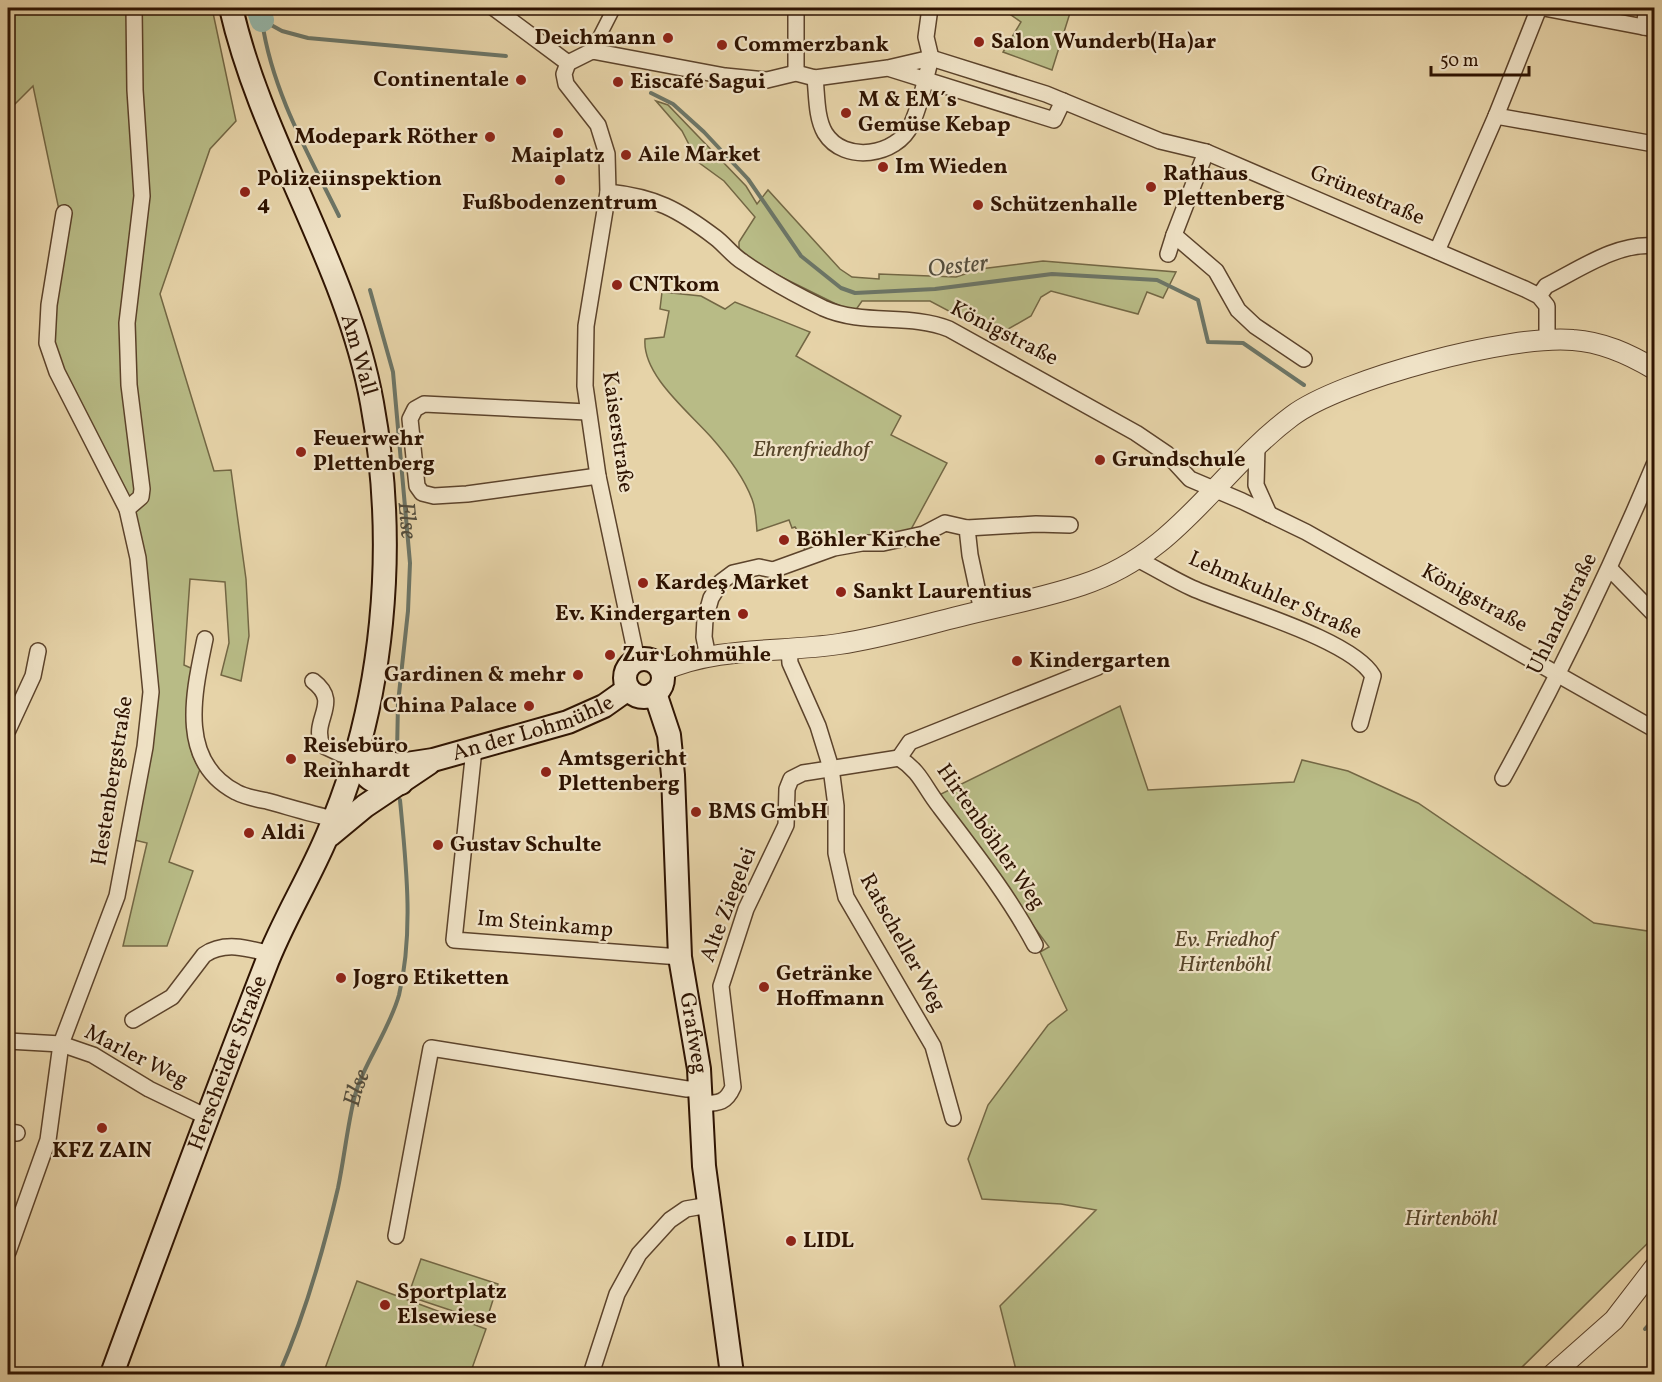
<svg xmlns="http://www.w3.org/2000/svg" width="1662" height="1382" viewBox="0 0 1662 1382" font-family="Vollkorn,serif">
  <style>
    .green { fill: #b8bb86; stroke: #736744; stroke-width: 1.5 }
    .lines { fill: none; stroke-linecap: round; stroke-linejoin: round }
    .stream { stroke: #6c7566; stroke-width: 4 }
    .river { stroke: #96b7aa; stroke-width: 24 }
    .pedestrian-casing { stroke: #5c432b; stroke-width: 15 }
    .minor-casing { stroke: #5c432b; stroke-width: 18 }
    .tertiary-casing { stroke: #5c432b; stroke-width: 22 }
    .secondary-casing { stroke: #2e1301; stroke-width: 26 }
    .pedestrian { stroke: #efe2c6; stroke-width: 12 }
    .minor { stroke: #efe2c6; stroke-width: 15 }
    .tertiary { stroke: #efe2c6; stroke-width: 20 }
    .secondary { stroke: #efe2c6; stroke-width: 22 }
    .poi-dot { fill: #8f2418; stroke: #efe2c6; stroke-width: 2 }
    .labels { text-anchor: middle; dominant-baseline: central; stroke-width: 4.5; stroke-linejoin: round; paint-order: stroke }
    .poi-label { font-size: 22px; font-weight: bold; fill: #2e1301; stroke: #efe2c6; text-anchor: start }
    .street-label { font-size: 22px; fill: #2e1301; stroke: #efe2c6 }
    .park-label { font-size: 22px; font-style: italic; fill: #574529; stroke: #efe2c6 }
    .water-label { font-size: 24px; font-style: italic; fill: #524c3c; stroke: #efe2c6 }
  </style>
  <rect width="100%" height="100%" fill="#e6d3a8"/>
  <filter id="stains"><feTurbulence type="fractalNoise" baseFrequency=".00333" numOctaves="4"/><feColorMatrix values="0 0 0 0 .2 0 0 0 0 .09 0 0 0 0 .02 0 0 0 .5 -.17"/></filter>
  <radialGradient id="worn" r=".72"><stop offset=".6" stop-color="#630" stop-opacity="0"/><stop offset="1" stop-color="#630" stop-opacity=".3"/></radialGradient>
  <g class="green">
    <path d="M 8,8 L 212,8 L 236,121 L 210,149 L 160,294 L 214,471 L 231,470 L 246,579 L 249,636 L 241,681 L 221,675 L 229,643 L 225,582 L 190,579 L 184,665 L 193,669 C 191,698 180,744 200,769 L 169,862 L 193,871 L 167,946 L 123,946 L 147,843 L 126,838 L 151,692 L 127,509 L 47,343 L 63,229 L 33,86 L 8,111 Z"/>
    <polygon points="1001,8 1053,8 1070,13 1052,70 1003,52 1021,22"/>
    <polygon points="656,101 668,105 746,186 757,204 768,190 840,269 852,277 879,279 879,274 956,277 980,269 1043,261 1176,272 1163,298 1147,292 1138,314 1051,291 1041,297 1031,316 996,336 930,301 862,301 855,311 840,306 739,256 739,242 755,217 724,181 698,162 682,131"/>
    <path d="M 662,292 L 701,296 L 725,309 L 735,302 L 810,332 L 796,356 L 901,416 L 891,435 L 947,463 L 909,533 L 805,554 L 803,538 L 795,527 L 792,528 L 789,520 L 757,531 C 756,520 756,509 752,499 C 744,478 726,454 711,437 C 689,412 642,375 645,339 L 664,337 L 669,311 L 660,309 Z"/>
    <polygon points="1120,706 1148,790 1294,782 1302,760 1348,771 1418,803 1594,923 1654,932 1654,1237 1515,1374 1017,1374 1000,1306 1096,1210 1061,1204 982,1199 968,1159 988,1105 1048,1025 1067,1010 1040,952 1049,947 937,796"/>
    <polygon points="421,1259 498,1284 486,1322 408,1296"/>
    <polygon points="357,1281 486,1329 470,1374 323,1374"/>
  </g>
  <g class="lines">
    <g class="stream">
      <polyline points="262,20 282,31 308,38 506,56"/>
      <path d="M 262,21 C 272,91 308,153 339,216"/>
      <polyline points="651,93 673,104 704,132 748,179 801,256 841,288 855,293 935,289 1052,274 1157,280 1198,300 1208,342 1243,343 1304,385"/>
      <path id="s1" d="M 370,290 L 393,372 L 410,563 L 408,611 L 398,703 L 397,753"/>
      <polyline points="1645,1329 1654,1319"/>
      <path id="s2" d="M 279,1374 C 305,1315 323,1252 338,1188 C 344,1159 347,1129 354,1099 C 362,1066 389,1031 399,995 C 414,932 406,863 400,800"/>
    </g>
    <polyline class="river" points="258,8 262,20"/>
    <g class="pedestrian-casing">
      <polyline id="pedestrian" points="592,51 614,8"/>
    </g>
    <g class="minor-casing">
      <g id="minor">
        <polyline points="494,8 568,63"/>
        <polyline points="796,8 796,73"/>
        <polyline points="930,8 926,37 931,58"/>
        <polyline points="1544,8 1654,29"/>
        <polyline points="1644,27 1647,8"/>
        <polyline points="568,63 592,51 725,76 767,80 796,73 815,78 888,68 931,58 1046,94 1160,141 1206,152 1525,289 1539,296 1547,306 1547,339"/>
        <polyline points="568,63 564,74 566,84 598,125 607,154 608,192 586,326 585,386 598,476 637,660"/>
        <polyline points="891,69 1054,120 1063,101"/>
        <path d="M 815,78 C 817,95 816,118 825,133 C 844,164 897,156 911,125 C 921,105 925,79 931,58"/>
        <polyline points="1496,116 1654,144"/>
        <polyline points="1206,152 1174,235 1216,271 1238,310 1255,326 1304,359"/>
        <path d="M 608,192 C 655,197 678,209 716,238 C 725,245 733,256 743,262 C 767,279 796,295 823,308 C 863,326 909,313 949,329 L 1136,433 L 1167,454 L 1190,479 L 1242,501 L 1306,532 L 1654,729"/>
        <polyline points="1437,251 1496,116 1539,8"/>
        <polyline points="1168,254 1174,235"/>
        <path d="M 1539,296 L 1546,286 C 1578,270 1618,242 1654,246"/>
        <polyline points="587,412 424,404 415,409 410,419 417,486 422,493 434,496 467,494 598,476"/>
        <polyline points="1257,447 1256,485 1269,514"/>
        <polyline points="127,509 141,497 142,489 129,385 127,323 142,196 135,90 134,8"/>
        <polyline points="967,528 1036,524 1070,525"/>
        <path d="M 1139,560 C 1157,569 1174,580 1192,588 C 1234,607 1352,639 1373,676 L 1360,724"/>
        <polyline points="1610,569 1654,614"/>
        <path d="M 205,639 C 194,692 177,761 236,792 C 245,797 257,799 267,801 C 289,807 311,814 334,819"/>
        <polyline points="789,649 790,663 818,726 831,768 836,806 836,853 846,897 933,1046 953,1118"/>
        <polyline points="708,657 704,637 705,619 711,598 721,582 733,573 759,567 773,570 834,548 862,543 883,543 924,534 945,523 967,528 970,555 982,611"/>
        <path d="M 313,681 C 342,703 311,719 322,745 L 341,754 L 357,757"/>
        <polyline points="8,730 33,676 38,651"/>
        <polyline points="474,749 454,940 680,957"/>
        <polyline points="899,758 910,742 1098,667"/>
        <path d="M 1503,778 C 1559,676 1609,572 1654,465"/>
        <path d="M 133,1020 L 172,997 L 204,955 C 224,941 248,948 270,954"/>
        <polyline points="8,1041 61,1044 93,1055 149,1089 207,1117"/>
        <path d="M 702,1104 C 719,1103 726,1103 733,1087 L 721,986 L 746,909 L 786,825 L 787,789 L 791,779 L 803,773 L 899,758 C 921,772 924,787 940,807 C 974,852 1009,896 1035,945"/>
        <polyline points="8,1132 17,1133"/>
        <polyline points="396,1236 431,1048 687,1089 701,1088"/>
        <polyline points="8,1252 48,1140 61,1044 117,896 145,747 151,692 138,558 127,509 57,372 47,343 49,305 64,213"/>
        <polyline points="591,1374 617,1294 639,1254 670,1220 686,1209 709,1205"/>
      </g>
    </g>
    <g class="tertiary-casing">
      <g id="tertiary">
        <path d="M 662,671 C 717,646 780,653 839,644 C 880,638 920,626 961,616 C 1001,606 1043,598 1082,585 C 1178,554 1217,472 1292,416 C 1341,379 1512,334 1573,340 C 1603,342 1629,354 1654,369"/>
        <polyline points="1553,1374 1614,1320 1654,1268"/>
      </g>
    </g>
    <g class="secondary-casing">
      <g id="secondary">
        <circle cx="644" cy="678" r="19"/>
        <path id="s3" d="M 655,693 L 669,735 L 673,775 L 680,957 L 699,1069 L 704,1166 L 732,1374"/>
        <path id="s4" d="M 357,757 L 400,765 L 433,760 L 568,722 L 604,706 L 628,689"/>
        <path d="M 357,757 C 364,781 376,786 401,783"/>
        <polyline points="330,835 365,806 429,763"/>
        <path id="s5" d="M 112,1374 C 162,1238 212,1103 265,967 C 282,922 308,881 327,836 C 385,703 398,545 372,403 C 347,264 262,144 231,8"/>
      </g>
    </g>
    <use href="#pedestrian" class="pedestrian"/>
    <use href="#minor" class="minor"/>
    <use href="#tertiary" class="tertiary"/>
    <use href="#secondary" class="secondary"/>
  </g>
  <g class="poi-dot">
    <circle cx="668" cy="38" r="6"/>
    <circle cx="979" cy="42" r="6"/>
    <circle cx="722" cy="45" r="6"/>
    <circle cx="521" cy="80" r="6"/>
    <circle cx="618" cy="82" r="6"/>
    <circle cx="846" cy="113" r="6"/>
    <circle cx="558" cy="133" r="6"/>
    <circle cx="490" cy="137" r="6"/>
    <circle cx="626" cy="155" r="6"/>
    <circle cx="883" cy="167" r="6"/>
    <circle cx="560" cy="180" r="6"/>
    <circle cx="1151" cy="187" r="6"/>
    <circle cx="245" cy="192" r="6"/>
    <circle cx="978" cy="205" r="6"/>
    <circle cx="617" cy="285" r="6"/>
    <circle cx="301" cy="452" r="6"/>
    <circle cx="1100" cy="460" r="6"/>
    <circle cx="784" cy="540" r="6"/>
    <circle cx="643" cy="583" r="6"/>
    <circle cx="841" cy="592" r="6"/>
    <circle cx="743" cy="614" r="6"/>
    <circle cx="610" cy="655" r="6"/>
    <circle cx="1017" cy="661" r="6"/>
    <circle cx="578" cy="675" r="6"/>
    <circle cx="529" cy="706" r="6"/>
    <circle cx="291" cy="759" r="6"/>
    <circle cx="546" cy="772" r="6"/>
    <circle cx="696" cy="812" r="6"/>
    <circle cx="249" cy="833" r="6"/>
    <circle cx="438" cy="845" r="6"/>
    <circle cx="341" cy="978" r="6"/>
    <circle cx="764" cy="987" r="6"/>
    <circle cx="102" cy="1128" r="6"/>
    <circle cx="791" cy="1241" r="6"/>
    <circle cx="385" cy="1305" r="6"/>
  </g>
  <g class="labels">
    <g class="poi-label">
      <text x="656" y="38" text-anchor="end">Deichmann</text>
      <text x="991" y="42">Salon Wunderb(Ha)ar</text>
      <text x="734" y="45">Commerzbank</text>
      <text x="509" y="80" text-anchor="end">Continentale</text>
      <text x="630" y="82">Eiscafé Sagui</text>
      <text x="858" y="100">M &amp; EM´s<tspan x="858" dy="25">Gemüse Kebap</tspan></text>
      <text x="478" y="137" text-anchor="end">Modepark Röther</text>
      <text x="638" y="155">Aile Market</text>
      <text x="558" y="156" text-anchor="middle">Maiplatz</text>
      <text x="895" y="167">Im Wieden</text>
      <text x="1163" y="174">Rathaus<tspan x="1163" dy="25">Plettenberg</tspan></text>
      <text x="257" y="179">Polizeiinspektion<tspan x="257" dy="25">4</tspan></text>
      <text x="560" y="203" text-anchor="middle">Fußbodenzentrum</text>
      <text x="990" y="205">Schützenhalle</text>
      <text x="629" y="285">CNTkom</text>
      <text x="313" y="439">Feuerwehr<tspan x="313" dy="25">Plettenberg</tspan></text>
      <text x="1112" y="460">Grundschule</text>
      <text x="796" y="540">Böhler Kirche</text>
      <text x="655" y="583">Kardeş Market</text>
      <text x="853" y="592">Sankt Laurentius</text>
      <text x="731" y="614" text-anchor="end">Ev. Kindergarten</text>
      <text x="622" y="655">Zur Lohmühle</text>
      <text x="1029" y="661">Kindergarten</text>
      <text x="566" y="675" text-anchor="end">Gardinen &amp; mehr</text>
      <text x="517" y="706" text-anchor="end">China Palace</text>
      <text x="303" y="746">Reisebüro<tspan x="303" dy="25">Reinhardt</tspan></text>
      <text x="558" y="759">Amtsgericht<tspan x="558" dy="25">Plettenberg</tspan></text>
      <text x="708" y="812">BMS GmbH</text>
      <text x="261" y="833">Aldi</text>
      <text x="450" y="845">Gustav Schulte</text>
      <text x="776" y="974">Getränke<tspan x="776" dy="25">Hoffmann</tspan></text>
      <text x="353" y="978">Jogro Etiketten</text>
      <text x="102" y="1151" text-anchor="middle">KFZ ZAIN</text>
      <text x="803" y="1241">LIDL</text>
      <text x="397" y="1292">Sportplatz<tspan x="397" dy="25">Elsewiese</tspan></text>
    </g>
    <g class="street-label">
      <text transform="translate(1367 196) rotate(23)">Grünestraße</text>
      <text transform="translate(1004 334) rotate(27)">Königstraße</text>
      <text transform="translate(358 355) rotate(74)">Am Wall</text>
      <text transform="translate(617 432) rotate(82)">Kaiserstraße</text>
      <text transform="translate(1275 596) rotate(24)">Lehmkuhler Straße</text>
      <text transform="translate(1474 599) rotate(29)">Königstraße</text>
      <text transform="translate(1563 614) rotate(-64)">Uhlandstraße</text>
      <text stroke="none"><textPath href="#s4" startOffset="182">An der Lohmühle</textPath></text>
      <text transform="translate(113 781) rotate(-81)">Hestenbergstraße</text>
      <text transform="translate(990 837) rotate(55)">Hirtenböhler Weg</text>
      <text transform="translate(729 905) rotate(-69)">Alte Ziegelei</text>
      <text transform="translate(545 925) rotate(5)">Im Steinkamp</text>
      <text transform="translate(902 943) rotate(61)">Ratscheller Weg</text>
      <text stroke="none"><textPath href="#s3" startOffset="344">Grafweg</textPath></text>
      <text transform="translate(136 1057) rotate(27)">Marler Weg</text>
      <text stroke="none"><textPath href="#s5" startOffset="332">Herscheider Straße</textPath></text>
    </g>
    <g class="park-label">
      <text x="811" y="450">Ehrenfriedhof</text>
      <text x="1225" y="940">Ev. Friedhof<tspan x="1225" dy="25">Hirtenböhl</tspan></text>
      <text x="1451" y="1219">Hirtenböhl</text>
    </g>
    <g class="water-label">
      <text transform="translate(958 267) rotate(-6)">Oester</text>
      <text stroke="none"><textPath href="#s1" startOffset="234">Else</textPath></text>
      <text stroke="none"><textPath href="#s2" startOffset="297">Else</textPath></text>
    </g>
  </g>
  <rect width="1662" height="1382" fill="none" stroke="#e6d3a8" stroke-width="30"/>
  <rect x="9" y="9" width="1644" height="1364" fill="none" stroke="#2e1301" stroke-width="3"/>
  <rect x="15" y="15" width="1632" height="1352" fill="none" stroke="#2e1301" stroke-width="1.5"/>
  <path d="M1431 66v9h98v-9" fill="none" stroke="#2e1301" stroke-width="3"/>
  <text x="1440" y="66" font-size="18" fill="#2e1301" stroke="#efe2c6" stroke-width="4.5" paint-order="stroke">50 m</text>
  <rect width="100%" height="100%" filter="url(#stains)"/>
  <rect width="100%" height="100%" fill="url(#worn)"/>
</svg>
